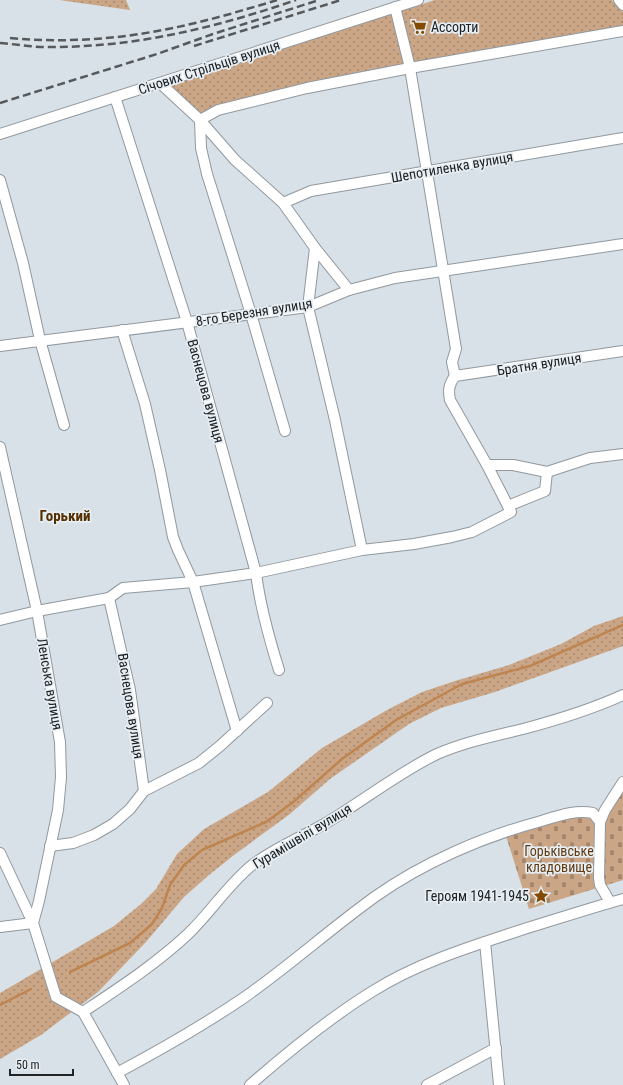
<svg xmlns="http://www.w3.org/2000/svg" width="623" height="1085" viewBox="0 0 623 1085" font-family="'Roboto Condensed',sans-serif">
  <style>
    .grass { fill: url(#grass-dots) }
    .cemetery { fill: url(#cemetery-stones) }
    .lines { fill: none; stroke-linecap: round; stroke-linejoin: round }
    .stream { stroke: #bf8550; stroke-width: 2.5 }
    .minor-casing { stroke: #91989e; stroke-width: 12 }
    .minor { stroke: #fff; stroke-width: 10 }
    .rail { stroke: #55595c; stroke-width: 2.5; stroke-dasharray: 8 4; stroke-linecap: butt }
    .labels { text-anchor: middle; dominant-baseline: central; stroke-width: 3.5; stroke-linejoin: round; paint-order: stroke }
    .poi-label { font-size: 14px; fill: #202325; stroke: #e6eef4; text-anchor: start }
    .street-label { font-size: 14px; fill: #202325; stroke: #e6eef4 }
    .park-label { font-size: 14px; fill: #623a11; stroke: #e6eef4 }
    .neighbourhood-label { font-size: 15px; font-weight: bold; fill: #562f00; stroke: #e6eef4 }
  </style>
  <defs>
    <pattern id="grass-dots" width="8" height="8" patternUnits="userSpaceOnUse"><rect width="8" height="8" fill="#cba686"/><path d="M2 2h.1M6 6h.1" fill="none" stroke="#a4876d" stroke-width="1.8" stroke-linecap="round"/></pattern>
    <pattern id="cemetery-stones" width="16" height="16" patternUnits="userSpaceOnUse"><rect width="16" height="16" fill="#cba686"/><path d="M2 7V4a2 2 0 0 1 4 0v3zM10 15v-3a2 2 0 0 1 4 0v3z" fill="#a4876d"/></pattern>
  </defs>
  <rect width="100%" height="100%" fill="#d8e1e7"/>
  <g class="grass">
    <polygon points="59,0 126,0 130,10"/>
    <polygon points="435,0 612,0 623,12 623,26 409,63 306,83 217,105 201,114 170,85"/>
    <polygon points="623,616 623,646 495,692 441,708 409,724 330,779 290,814 234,855 209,875 184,897 146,942 98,992 41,1035 0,1059 0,993 114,926 141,904 156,889 177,854 204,829 268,792 322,748 387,710 422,692 455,681 509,665 561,644 594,626"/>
  </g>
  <polygon class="cemetery" points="623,788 623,880 529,909 506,836 562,819 591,816 598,824"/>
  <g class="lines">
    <g class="stream">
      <polyline points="70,972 130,943 152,924 162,908 170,885 184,865 202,850 266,822 292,803 342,759 396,720 462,684 530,666 623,625"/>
      <polyline points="0,1005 31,989"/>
    </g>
    <g class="minor-casing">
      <g id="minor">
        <polyline points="619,0 623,5"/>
        <polyline points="395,7 410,68 456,349 452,362 455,376"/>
        <polyline points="160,83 200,120 235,160 283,203 315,248 349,290"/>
        <path d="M 115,97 L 187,322 L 256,573 C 260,606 269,638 279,670"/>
        <polyline points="0,134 418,0"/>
        <polyline points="0,180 23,263 40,340 64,425"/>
        <polyline points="283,203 311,191 623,138"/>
        <polyline points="315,248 308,307 335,420 362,550"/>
        <polyline points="122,330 145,404 160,470 173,537 178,550 193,582 237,731"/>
        <polyline points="0,346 308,307 349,290 395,278 623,244"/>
        <polyline points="455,376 623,351"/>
        <polyline points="285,431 251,314 207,174 201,148 200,120 218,110 307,88 410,68 623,31"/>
        <polyline points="0,447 37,611 60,742 61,777 58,810 39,901 33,923"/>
        <polyline points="487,465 513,465 547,472 590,458 623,454"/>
        <polyline points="508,506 545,491 547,472"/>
        <polyline points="109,598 130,690 144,791"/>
        <path d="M 0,620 L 37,611 L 109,598 L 123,588 L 193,582 L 256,573 L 362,550 L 414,544 L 452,537 L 472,532 L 511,512 L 487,465 L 450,400 C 448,390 449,384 455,376"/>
        <polyline points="50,846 73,843 94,835 113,824 130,809 144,791 199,763 220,746 267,703"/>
        <polyline points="0,853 33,923 56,997 83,1012"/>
        <polyline points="610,902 600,885 599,878 600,822 605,810 623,782"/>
        <polyline points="0,927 33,923"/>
        <polyline points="485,942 499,1085"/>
        <path d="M 83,1012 C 119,988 156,964 188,934 C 210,913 227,886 251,866 C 272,849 302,837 326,823 C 363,801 398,773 437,754 C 465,742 494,736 523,729 C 557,720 590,710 623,695"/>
        <polyline points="83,1012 124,1085"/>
        <path d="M 117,1073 C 160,1050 202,1026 242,999 C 288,967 330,929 376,896 C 423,863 482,837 538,822 C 555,817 575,809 593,813 L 600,822"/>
        <path d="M 250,1085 C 289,1051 329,1018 373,991 C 419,962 473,946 524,929 C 557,919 590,908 623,899"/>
        <polyline points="427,1085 496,1048"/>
      </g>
    </g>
    <use href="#minor" class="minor"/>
    <g class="rail">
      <path d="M 10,38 C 89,45 154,35 230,14 C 246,9 262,5 277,0"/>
      <path d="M 0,43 C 15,44 30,47 46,47 C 132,48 215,28 296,0"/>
      <polyline points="194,46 341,0"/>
      <polyline points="0,103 157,54 213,34 319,0"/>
    </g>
  </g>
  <defs>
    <g id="supermarket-bare" transform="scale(1.2)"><path d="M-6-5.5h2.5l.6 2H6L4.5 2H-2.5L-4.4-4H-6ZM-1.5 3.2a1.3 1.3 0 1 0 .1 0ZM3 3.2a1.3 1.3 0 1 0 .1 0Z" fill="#844a00" stroke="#e6eef4" stroke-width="2.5" paint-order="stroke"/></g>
    <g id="sight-bare" transform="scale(1.2)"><path d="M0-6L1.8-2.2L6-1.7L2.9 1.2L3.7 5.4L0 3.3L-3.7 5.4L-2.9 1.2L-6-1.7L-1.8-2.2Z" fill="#844a00" stroke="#e6eef4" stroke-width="2.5" paint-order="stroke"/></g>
  </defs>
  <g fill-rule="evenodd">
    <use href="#supermarket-bare" x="419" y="27"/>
    <use href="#sight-bare" x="541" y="896"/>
  </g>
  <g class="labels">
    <g class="poi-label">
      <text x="431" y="27">Ассорти</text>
      <text x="529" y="896" text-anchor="end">Героям 1941-1945</text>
    </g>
    <g class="street-label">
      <text transform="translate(209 67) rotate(-18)">Січових Стрільців вулиця</text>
      <text transform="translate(452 167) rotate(-10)">Шепотиленка вулиця</text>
      <text transform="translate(254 312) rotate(-9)">8-го Березня вулиця</text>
      <text transform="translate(539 364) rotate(-9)">Братня вулиця</text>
      <text transform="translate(206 391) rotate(75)">Васнецова вулиця</text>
      <text transform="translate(50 684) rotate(80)">Ленська вулиця</text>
      <text transform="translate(131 706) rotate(81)">Васнецова вулиця</text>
      <text transform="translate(302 836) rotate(-31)">Гурамішвілі вулиця</text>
    </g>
    <g class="park-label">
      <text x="559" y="851">Горьківське<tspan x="559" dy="16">кладовище</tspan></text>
    </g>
    <g class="neighbourhood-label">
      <text x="65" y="516">Горький</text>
    </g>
  </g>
  <path d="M10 1069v6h63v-6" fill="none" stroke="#202325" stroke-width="2"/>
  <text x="16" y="1069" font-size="12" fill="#202325" stroke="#e6eef4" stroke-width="3" paint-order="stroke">50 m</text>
</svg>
